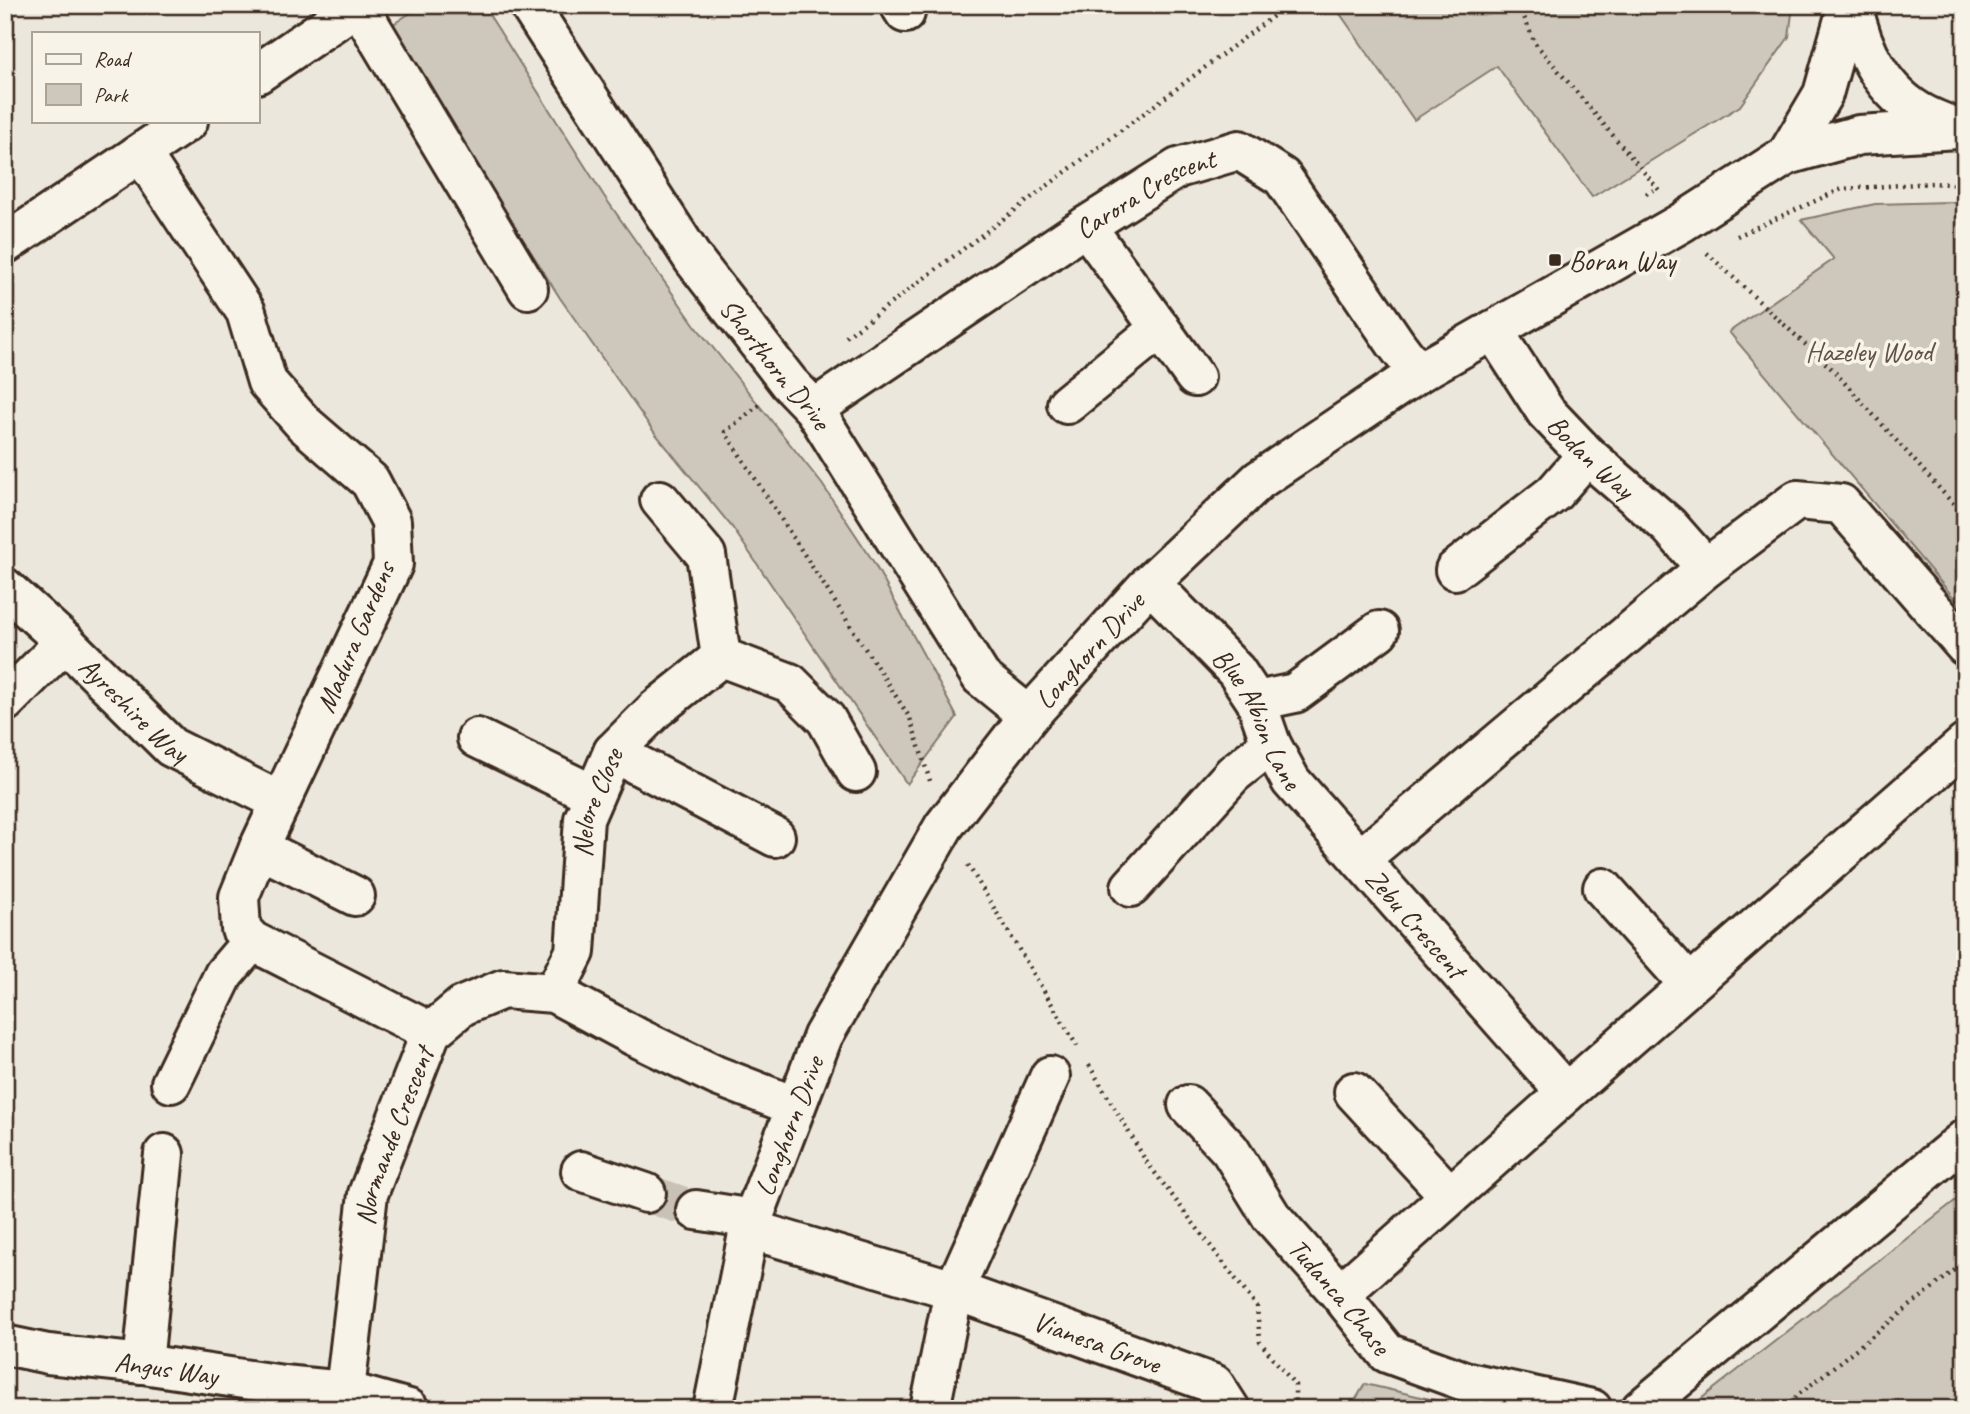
<svg xmlns="http://www.w3.org/2000/svg" width="1970" height="1414" viewBox="0 0 1970 1414" font-family="Caveat,sans-serif">
  <style>
    .green { fill: #cec8bc; stroke: #84796d; stroke-width: 2 }
    .lines { fill: none; stroke-linecap: round; stroke-linejoin: round }
    .minor-tunnel { stroke: #c9c1b6; stroke-width: 38; stroke-dasharray: 38 19; stroke-linecap: butt }
    .minor-casing { stroke: #3b2a1e; stroke-width: 44 }
    .path { stroke: #3b2a1e; stroke-width: 4.5; stroke-dasharray: 2 5; stroke-linecap: butt }
    .minor { stroke: #f7f3e8; stroke-width: 38 }
    .poi-dot { fill: #3b2a1e; stroke: #f7f3e8; stroke-width: 2.5 }
    .labels { text-anchor: middle; dominant-baseline: central; stroke-width: 7; stroke-linejoin: round; paint-order: stroke }
    .street-label { font-size: 28px; fill: #3b2a1e; stroke: #f7f3e8 }
    .poi-label { font-size: 28px; fill: #3b2a1e; stroke: #f7f3e8; text-anchor: start }
    .park-label { font-size: 28px; fill: #605246; stroke: #f7f3e8 }
  </style>
  <rect width="100%" height="100%" fill="#ece7dc"/>
  <filter id="ink" filterUnits="userSpaceOnUse"><feTurbulence type="fractalNoise" baseFrequency=".0143" numOctaves="2"/><feDisplacementMap in="SourceGraphic" scale="14" xChannelSelector="R" yChannelSelector="G"/><feConvolveMatrix kernelMatrix="1 2 1 2 8 2 1 2 1" color-interpolation-filters="sRGB"/></filter>
  <g filter="url(#ink)">
    <g class="green">
      <polygon points="422,5 483,5 604,196 694,324 822,484 873,561 957,717 907,784 732,527 654,432 560,298 389,27"/>
      <polygon points="1334,5 1793,5 1789,37 1740,106 1592,197 1497,66 1414,120"/>
      <polygon points="1949,202 1965,204 1965,611 1729,332 1834,259 1801,220 1875,204"/>
      <polygon points="1965,1193 1965,1409 1688,1409"/>
      <polygon points="1365,1384 1473,1409 1350,1409"/>
    </g>
    <g class="lines">
      <polyline class="minor-tunnel" points="646,1193 696,1210"/>
      <g class="minor-casing">
        <g id="minor">
          <polyline points="358,5 528,289"/>
          <path id="s1" d="M 529,5 L 693,259 L 789,383 L 814,409 L 981,677 L 1029,716"/>
          <polyline points="900,5 905,13"/>
          <path d="M 1853,5 C 1861,50 1884,94 1925,115 C 1935,120 1946,124 1956,128"/>
          <polyline points="257,74 358,5"/>
          <polyline points="141,153 246,312 267,382 304,424 370,481 391,521 393,564 259,848 239,897 241,929 252,941 431,1032"/>
          <polyline points="1787,155 1823,94 1848,5"/>
          <polyline points="1086,226 1195,377"/>
          <polyline points="5,244 188,121"/>
          <path id="s2" d="M 1493,330 L 1546,412 L 1587,455 L 1669,526 L 1706,568"/>
          <polyline points="1067,404 1160,328"/>
          <path id="s3" d="M 814,409 L 1086,226 L 1178,168 L 1239,150 L 1282,177 L 1396,344 L 1418,373"/>
          <polyline points="660,500 706,555 721,657 790,683 826,719 856,772"/>
          <polyline points="1455,570 1554,493 1587,455"/>
          <path id="s4" d="M 1150,583 L 1236,671 L 1256,701 L 1271,744 L 1291,781 L 1566,1093 L 1965,744"/>
          <path id="s5" d="M 5,588 L 65,642 L 171,747 L 281,802"/>
          <polyline points="1256,701 1295,693 1379,631"/>
          <polyline points="5,702 65,642"/>
          <polyline points="477,738 594,795"/>
          <polyline points="613,752 775,837"/>
          <polyline points="259,848 355,896"/>
          <polyline points="1360,859 1706,568 1797,500 1841,504 1965,646"/>
          <polyline points="1131,887 1233,774 1271,744"/>
          <polyline points="1603,888 1689,984"/>
          <path id="s6" d="M 554,993 L 575,952 L 584,819 L 613,752 L 656,709 L 721,657"/>
          <polyline points="171,1083 224,974 252,941"/>
          <polyline points="1354,1092 1449,1195"/>
          <path id="s7" d="M 1188,1105 L 1230,1150 L 1271,1216 L 1340,1294 L 1387,1353 L 1464,1381 L 1592,1409"/>
          <polyline points="581,1171 646,1193"/>
          <polyline points="696,1210 753,1219"/>
          <path id="s8" d="M 749,1229 L 954,1290 L 1214,1384 L 1230,1409"/>
          <polyline points="1340,1294 1566,1093"/>
          <path id="s9" d="M 5,1345 L 48,1354 L 143,1364 L 283,1385 L 345,1391 L 409,1409"/>
          <polyline points="143,1364 164,1154"/>
          <path id="s10" d="M 345,1391 L 368,1194 L 431,1032 L 462,1006 L 503,989 L 554,993 L 636,1037 L 717,1076 L 794,1106"/>
          <path id="s11" d="M 713,1409 L 749,1229 L 823,1036 L 944,826 L 1029,716 L 1150,583 L 1259,480 L 1418,373 L 1681,223 L 1787,155 L 1859,135 L 1958,129"/>
          <polyline points="930,1409 954,1290 1050,1076"/>
          <polyline points="1641,1409 1965,1139"/>
        </g>
      </g>
      <g class="path">
        <polyline points="1519,5 1535,43 1659,190"/>
        <polyline points="1646,194 1657,188"/>
        <polyline points="1737,236 1842,189 1932,183 1965,185"/>
        <polyline points="1707,253 1834,371 1965,517"/>
        <polyline points="846,337 1288,5"/>
        <polyline points="759,405 725,432 910,718 930,781"/>
        <polyline points="968,865 1077,1046"/>
        <polyline points="1089,1065 1146,1161 1257,1307 1260,1342 1295,1385 1295,1409"/>
        <polyline points="1777,1409 1788,1403 1965,1262"/>
      </g>
      <use href="#minor" class="minor"/>
    </g>
  </g>
  <rect class="poi-dot" x="1548" y="253" width="14" height="14" rx="3.5"/>
  <g class="labels">
    <g class="street-label">
      <text stroke="none"><textPath href="#s3" startOffset="396">Carora Crescent</textPath></text>
      <text stroke="none"><textPath href="#s1" startOffset="436">Shorthorn Drive</textPath></text>
      <text stroke="none"><textPath href="#s2" startOffset="161">Bodan Way</textPath></text>
      <text transform="translate(355 637) rotate(-67)">Madura Gardens</text>
      <text stroke="none"><textPath href="#s11" startOffset="861">Longhorn Drive</textPath></text>
      <text stroke="none"><textPath href="#s5" startOffset="177">Ayreshire Way</textPath></text>
      <text stroke="none"><textPath href="#s4" startOffset="175">Blue Albion Lane</textPath></text>
      <text stroke="none"><textPath href="#s6" startOffset="198">Nelore Close</textPath></text>
      <text stroke="none"><textPath href="#s4" startOffset="436">Zebu Crescent</textPath></text>
      <text stroke="none"><textPath href="#s11" startOffset="294">Longhorn Drive</textPath></text>
      <text stroke="none"><textPath href="#s10" startOffset="261">Normande Crescent</textPath></text>
      <text stroke="none"><textPath href="#s7" startOffset="245">Tudanca Chase</textPath></text>
      <text stroke="none"><textPath href="#s8" startOffset="366">Vianesa Grove</textPath></text>
      <text stroke="none"><textPath href="#s9" startOffset="163">Angus Way</textPath></text>
    </g>
    <g class="poi-label">
      <text x="1569" y="260">Boran Way</text>
    </g>
    <g class="park-label">
      <text x="1869" y="351">Hazeley Wood</text>
    </g>
  </g>
  <rect width="1970" height="1414" fill="none" stroke="#f7f3e8" stroke-width="28"/>
  <rect x="14" y="14" width="1942" height="1386" fill="none" stroke="#3b2a1e" stroke-width="2.5" filter="url(#ink)"/>
  <rect x="32" y="32" width="228" height="91" fill="#f7f3e8" stroke="#aca397" stroke-width="2"/>
  <rect x="46" y="54" width="35" height="10" fill="#f7f3e8" stroke="#aca397" stroke-width="2"/>
  <text x="94" y="66" font-size="21" fill="#3b2a1e">Road</text>
  <rect x="46" y="84" width="35" height="21" fill="#cec8bc" stroke="#aca397" stroke-width="2"/>
  <text x="94" y="102" font-size="21" fill="#3b2a1e">Park</text>
</svg>
